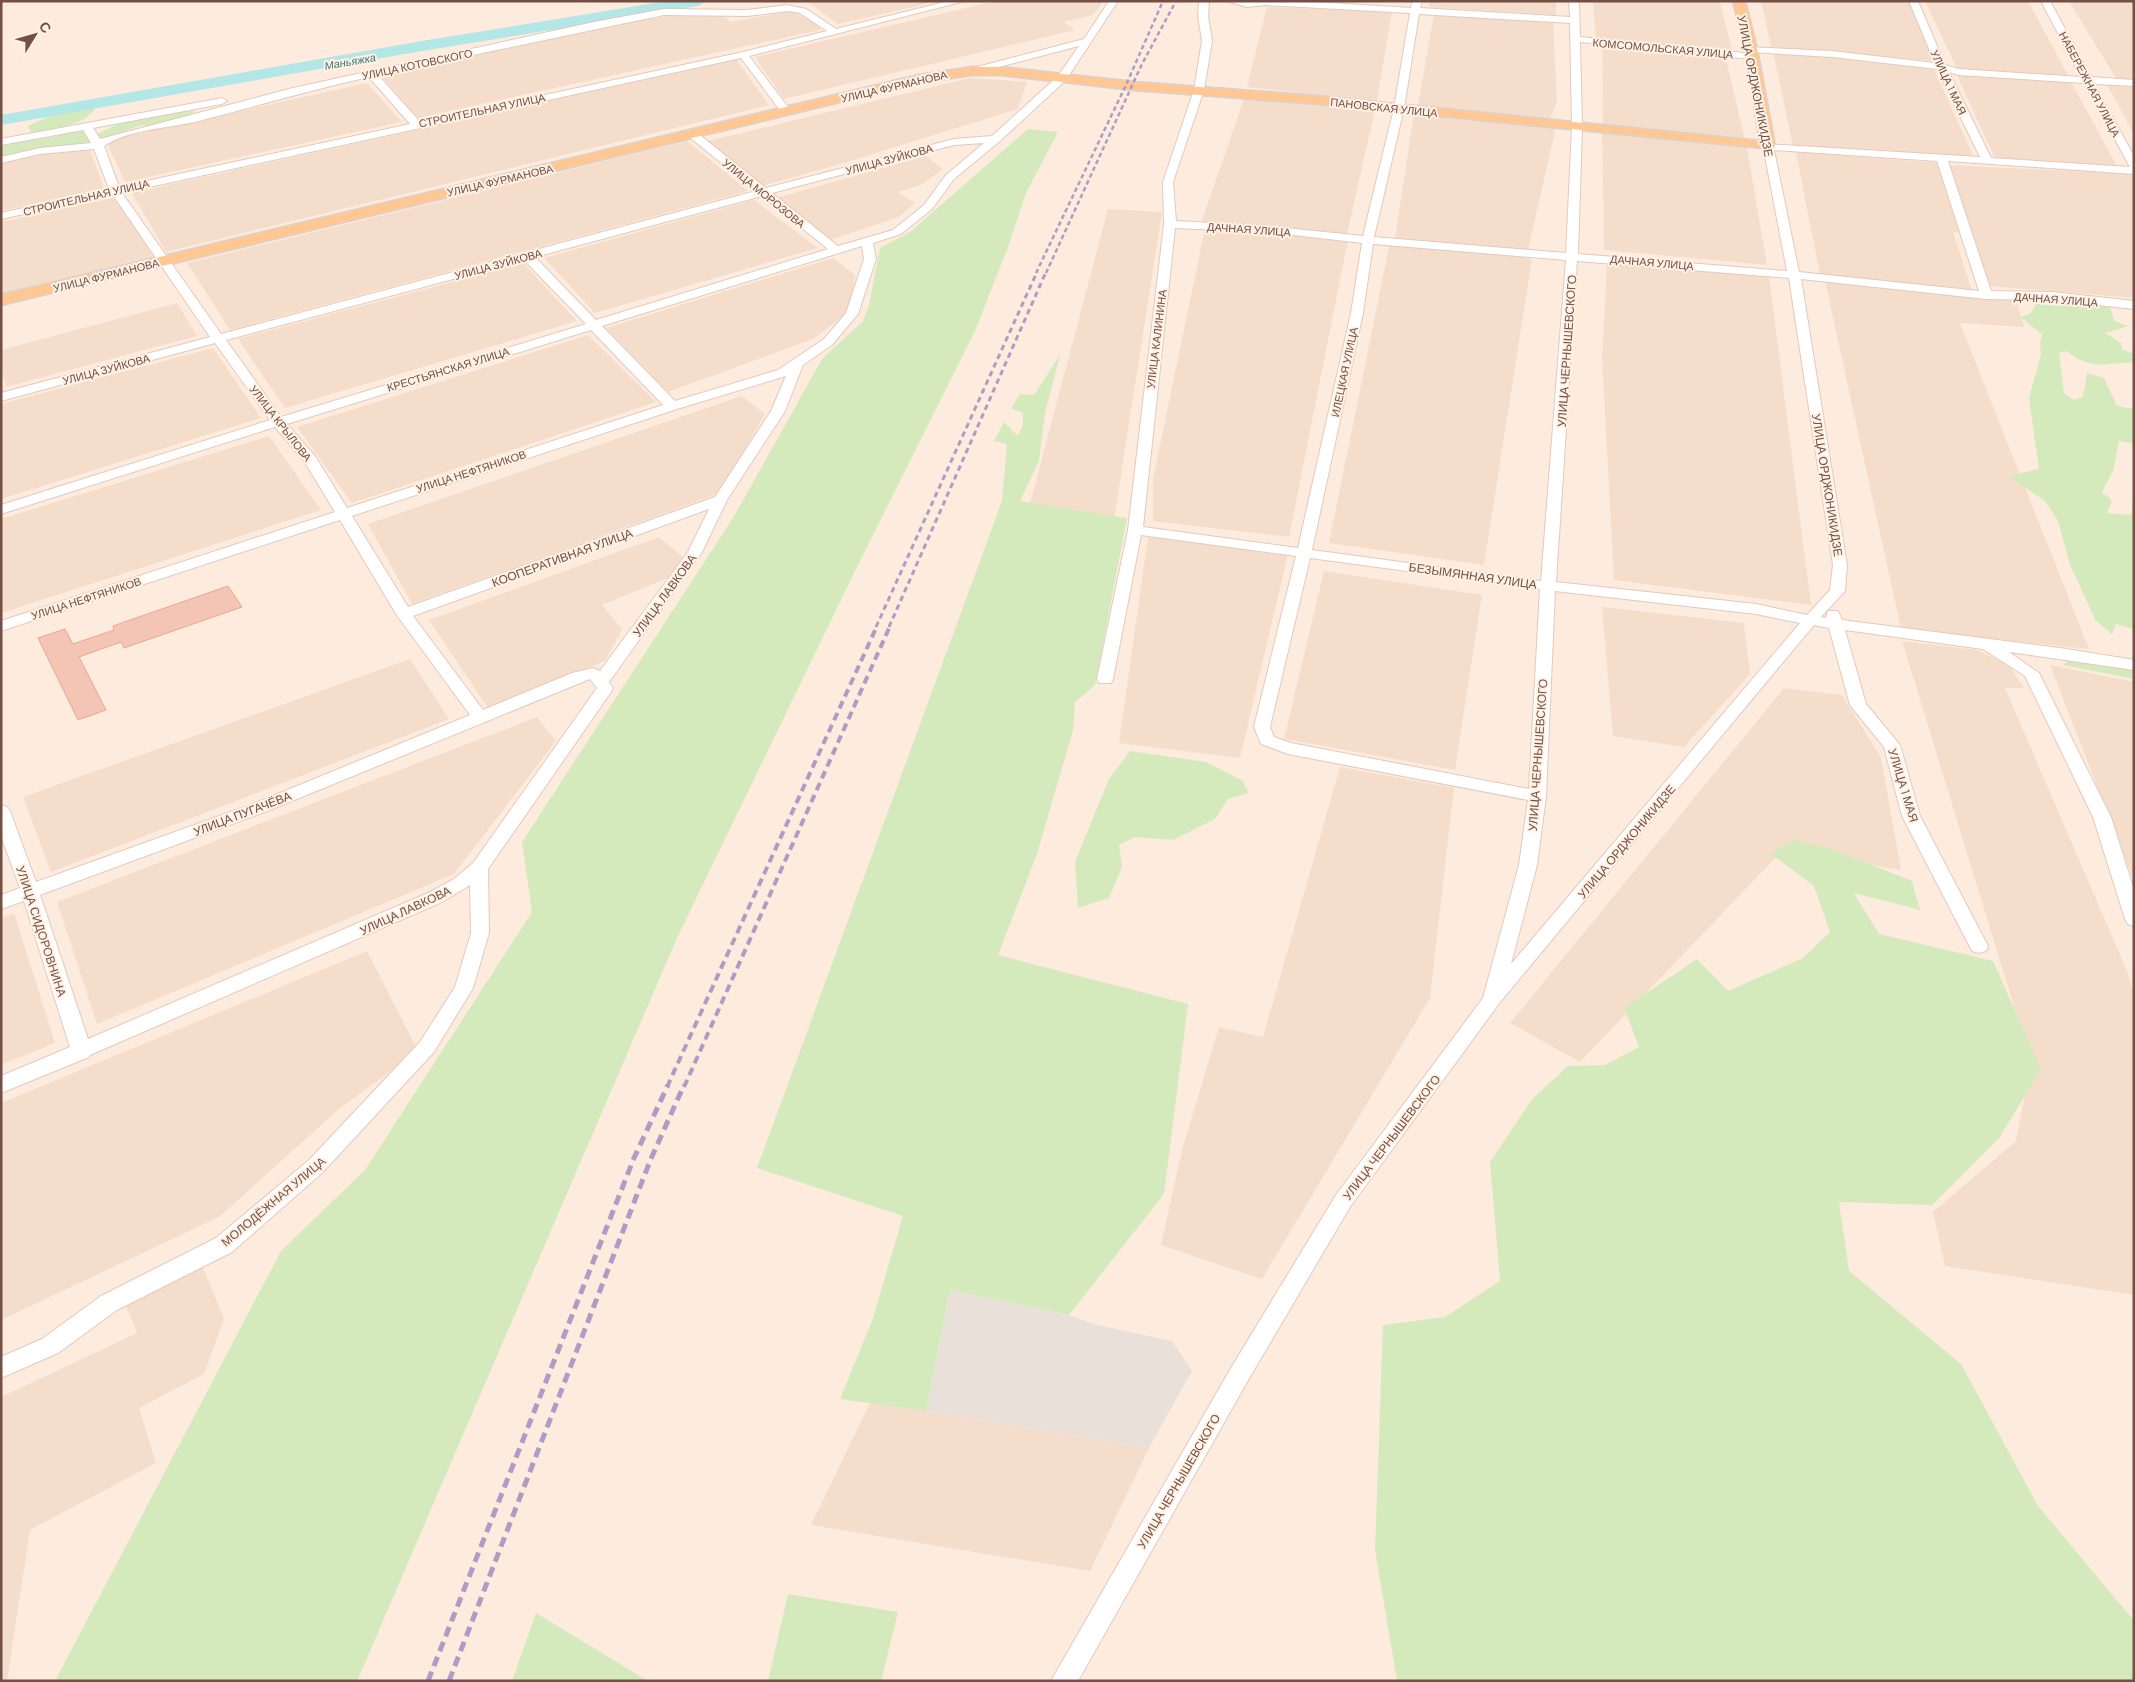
<svg xmlns="http://www.w3.org/2000/svg" width="2135" height="1682" viewBox="0 0 2135 1682" font-family="Barlow,sans-serif">
  <style>
    .residential { fill: #f5ddcb }
    .industrial { fill: #eae0da }
    .green { fill: #d5eabc }
    .lines { fill: none; stroke-linecap: round; stroke-linejoin: round }
    .river { fill: #b2e6e7; fill-rule: evenodd }
    .building { fill: #f4c5b4; stroke: #e7a893 }
    .minor-casing { stroke: #e3c9bc; stroke-width: 2 }
    .major-casing { stroke: #dbd1cf; stroke-width: 3 }
    .minor { fill: #fff; fill-rule: evenodd }
    .major { fill: #ffc892; fill-rule: evenodd }
    .rail-far3 { stroke: #ad9dc5; stroke-width: 2.5; stroke-dasharray: 4.5 3; stroke-linecap: butt }
    .rail-far2 { stroke: #ad9dc5; stroke-width: 3; stroke-dasharray: 5.5 4; stroke-linecap: butt }
    .rail-far1 { stroke: #ad9dc5; stroke-width: 4; stroke-dasharray: 8 5; stroke-linecap: butt }
    .rail { stroke: #ad9dc5; stroke-width: 5; stroke-dasharray: 10 6; stroke-linecap: butt }
    .labels { text-anchor: middle; dominant-baseline: central; stroke-width: 4; stroke-linejoin: round; paint-order: stroke }
    .far-street-label { font-size: 11px; fill: #734f45; stroke: #fff1e4 }
    .far-water-label { font-size: 11px; font-style: italic; fill: #39787a; stroke: #fff1e4 }
    .street-label { font-size: 12px; fill: #734f45; stroke: #fff1e4 }
  </style>
  <rect width="100%" height="100%" fill="#fdecdd"/>
  <g class="residential">
    <polygon points="807,1 940,1 838,24"/>
    <polygon points="996,1 1104,1 1093,15 1064,22 1075,30 784,99 755,57"/>
    <polygon points="1430,1 1556,1 1556,15 1429,7"/>
    <polygon points="1593,1 1720,1 1732,50 1596,39"/>
    <polygon points="1761,1 1909,1 1933,61 1771,47"/>
    <polygon points="1925,1 2028,1 2069,77 1957,69"/>
    <polygon points="2069,1 2134,1 2134,81 2117,80"/>
    <polygon points="1267,7 1392,12 1377,101 1247,87"/>
    <polygon points="791,11 811,20 821,27 820,30 418,118 381,76 633,21 673,16 723,16 731,22"/>
    <polygon points="1434,14 1553,22 1557,102 1550,119 1418,106"/>
    <polygon points="1602,45 1725,55 1745,140 1603,126"/>
    <polygon points="1773,51 1934,69 1974,158 1793,146"/>
    <polygon points="736,59 769,105 166,252 132,193"/>
    <polygon points="1956,73 2070,80 2118,168 1996,161"/>
    <polygon points="970,78 1027,82 1018,109 837,165 762,186 708,141"/>
    <polygon points="367,83 402,122 125,182 107,143 114,139"/>
    <polygon points="2106,83 2134,85 2134,134"/>
    <polygon points="1244,99 1375,110 1347,234 1201,223"/>
    <polygon points="1414,113 1556,127 1528,250 1395,239"/>
    <polygon points="1602,132 1747,147 1767,265 1604,250"/>
    <polygon points="687,141 748,191 230,330 187,263"/>
    <polygon points="89,148 104,188 1,211 1,162 38,154"/>
    <polygon points="1796,152 1940,163 1962,233 1953,232 1972,291 1820,275"/>
    <polygon points="926,156 943,169 921,185 898,192 915,203 899,217 830,240 776,198"/>
    <polygon points="1948,165 2134,174 2134,298 1988,286"/>
    <polygon points="117,197 154,258 1,294 1,222"/>
    <polygon points="754,200 818,248 595,313 544,258"/>
    <polygon points="1108,209 1162,212 1114,520 1028,511"/>
    <polygon points="1205,228 1348,240 1289,537 1153,521 1153,479"/>
    <polygon points="1390,242 1470,249 1532,259 1484,565 1329,543"/>
    <polygon points="833,258 855,275 852,298 845,315 813,339 668,392 606,328"/>
    <polygon points="1607,262 1769,276 1811,605 1614,580 1602,358"/>
    <polygon points="523,263 577,321 285,408 238,339"/>
    <polygon points="1825,281 2016,299 2024,327 1960,323 2089,649 1901,629"/>
    <polygon points="177,303 197,336 6,387 1,365 1,350"/>
    <polygon points="588,335 656,402 352,503 297,427"/>
    <polygon points="213,348 261,418 1,499 1,404"/>
    <polygon points="742,396 765,414 720,493 412,604 368,524"/>
    <polygon points="269,436 321,510 1,613 1,519"/>
    <polygon points="659,537 684,558 670,577 602,605 622,629 605,661 488,708 429,620"/>
    <polygon points="1148,537 1288,554 1240,758 1119,743"/>
    <polygon points="1324,571 1482,595 1455,770 1284,739"/>
    <polygon points="1602,607 1744,623 1750,674 1684,747 1613,736"/>
    <polygon points="1902,641 1977,650 2009,665 2024,688 2005,688 2127,971 2134,994 2134,1295 1945,1266 1933,1212 2016,1141 2031,1062"/>
    <polygon points="410,659 449,719 51,872 23,797"/>
    <polygon points="2050,665 2134,682 2134,881"/>
    <polygon points="1784,688 1842,695 1881,758 1901,870 1782,851 1580,1062 1510,1023"/>
    <polygon points="537,717 556,741 454,874 97,1024 57,902"/>
    <polygon points="1340,767 1454,788 1430,998 1262,1279 1161,1245 1182,1150 1219,1027 1263,1037"/>
    <polygon points="14,913 55,1043 1,1065 1,918"/>
    <polygon points="367,951 418,1051 339,1109 219,1217 1,1320 1,1103"/>
    <polygon points="202,1265 224,1319 204,1374 139,1408 156,1463 30,1530 7,1681 1,1681 1,1397 137,1333 125,1304"/>
    <polygon points="870,1403 926,1411 1149,1448 1090,1571 811,1525"/>
  </g>
  <polygon class="industrial" points="950,1290 1069,1315 1097,1325 1172,1341 1192,1371 1149,1448 926,1411"/>
  <g class="green">
    <path d="M 87,107 L 95,108 C 88,125 48,130 31,133 L 28,126 L 61,111 Z"/>
    <polygon points="187,109 195,112 182,118 152,126 142,125 86,144 1,157 1,145 53,137 76,131 100,133 123,121"/>
    <polygon points="1028,129 1058,132 1026,193 1008,247 975,331 856,569 677,938 357,1681 55,1681 281,1251 365,1170 532,912 522,842 733,518 822,359 863,321 869,305 880,248 910,232"/>
    <path d="M 2061,300 L 2110,306 L 2114,321 L 2129,326 L 2105,333 L 2121,343 L 2122,349 L 2134,354 L 2134,362 C 2105,364 2090,370 2067,351 L 2059,353 L 2064,393 L 2074,400 L 2083,397 L 2087,373 L 2104,378 L 2117,406 L 2134,409 L 2134,444 L 2119,441 L 2113,471 L 2102,492 L 2112,501 L 2107,513 L 2131,515 L 2134,492 L 2134,629 L 2116,624 L 2112,634 L 2096,621 L 2070,565 L 2058,521 L 2045,501 L 2008,476 L 2039,469 L 2029,398 L 2041,355 L 2040,343 L 2042,334 L 2020,317 L 2030,314 L 2036,304 L 2062,306 Z"/>
    <polygon points="1060,355 1045,413 1039,461 1020,501 1127,518 1095,685 1075,702 1073,730 1037,854 998,955 1188,1004 1164,1194 1069,1315 950,1290 926,1411 840,1399 872,1321 903,1216 757,1168 1002,501 1007,444 994,441 1004,422 1018,436 1023,424 1023,413 1011,408 1020,394 1034,395"/>
    <polygon points="2069,660 2134,670 2134,679 2063,665"/>
    <polygon points="1130,751 1206,762 1243,781 1248,793 1228,799 1215,819 1173,840 1135,837 1119,845 1122,867 1109,898 1078,908 1075,862 1109,779"/>
    <polygon points="1792,840 1829,848 1912,881 1920,910 1854,893 1879,934 1993,961 2041,1069 2000,1137 1932,1205 1839,1202 1849,1271 1961,1364 2038,1506 2134,1621 2134,1681 1397,1681 1375,1550 1383,1325 1445,1317 1500,1281 1490,1162 1532,1099 1568,1066 1605,1065 1639,1047 1624,1008 1697,959 1728,991 1803,958 1830,932 1814,886 1771,854"/>
    <polygon points="788,1594 898,1612 881,1681 768,1681"/>
    <polygon points="536,1613 648,1681 512,1681"/>
  </g>
  <g class="lines">
    <polygon class="river" points="667,1 706,1 698,6 422,51 1,125 1,115 422,41"/>
  </g>
  <polygon class="building" points="228,586 242,607 124,648 121,642 79,657 106,710 78,720 38,638 65,629 73,644 114,630 113,626"/>
  <g class="lines">
    <g class="minor-casing">
      <g id="minor">
        <path d="M 949,1 L 965,1 L 749,56 L 791,111 L 786,114 L 782,113 L 741,58 L 122,193 L 221,334 L 756,191 L 688,136 L 688,132 L 696,132 L 766,188 L 954,139 L 992,136 L 1058,76 L 1079,46 L 972,74 L 967,71 L 969,69 L 1084,39 L 1109,1 L 1118,1 L 1066,80 L 1000,141 L 954,179 L 932,209 L 901,234 L 873,243 L 876,259 L 858,314 L 832,345 L 803,365 L 785,411 L 727,500 L 702,552 L 609,682 L 613,688 L 611,692 L 488,869 L 489,933 L 473,988 L 434,1052 L 323,1172 L 232,1252 L 117,1310 L 58,1353 L 1,1378 L 1,1357 L 42,1339 L 101,1296 L 216,1238 L 309,1160 L 420,1042 L 455,987 L 471,933 L 470,885 L 440,903 L 90,1055 L 89,1057 L 1,1093 L 1,1076 L 70,1047 L 24,901 L 1,909 L 1,895 L 20,888 L 1,836 L 1,805 L 7,807 L 10,811 L 36,882 L 258,802 L 470,715 L 396,614 L 340,520 L 1,631 L 1,621 L 335,512 L 304,461 L 275,427 L 1,514 L 1,505 L 270,420 L 215,343 L 1,401 L 1,393 L 210,337 L 113,195 L 1,219 L 1,213 L 109,189 L 94,149 L 40,154 L 1,163 L 1,157 L 40,148 L 91,143 L 83,130 L 1,145 L 1,139 L 222,98 L 227,101 L 222,104 L 93,128 L 100,139 L 293,88 L 594,22 L 664,9 L 747,10 L 787,5 L 806,9 L 836,29 ZM 787,11 L 800,13 L 827,31 L 743,52 L 420,122 L 378,75 L 664,15 L 747,16 ZM 369,77 L 410,124 L 119,187 L 104,146 C 127,130 168,128 195,122 C 253,107 310,90 369,77 ZM 984,143 L 946,175 L 924,205 L 893,230 L 838,246 L 772,193 L 954,145 ZM 762,196 L 828,249 L 596,320 L 535,257 ZM 862,246 L 864,259 L 846,313 L 824,339 L 778,370 L 675,401 L 602,326 ZM 524,260 L 586,324 L 281,417 L 226,340 ZM 591,330 L 663,405 L 347,508 L 315,456 L 287,424 ZM 786,376 L 771,411 L 715,497 L 408,607 L 352,516 L 677,409 ZM 709,509 L 688,552 L 600,671 L 593,668 L 572,673 L 483,710 L 413,616 ZM 590,679 L 597,688 L 473,863 L 454,879 L 428,893 L 88,1039 L 40,895 L 270,810 Z"/>
        <path d="M 1199,1 L 1209,1 L 1208,16 L 1212,41 L 1204,90 L 1173,182 L 1176,221 L 1268,226 L 1363,236 L 1394,108 L 1410,13 L 1266,5 L 1247,7 L 1226,1 L 1300,1 L 1411,8 L 1412,1 L 1422,1 L 1420,8 L 1570,17 L 1569,1 L 1579,1 L 1580,37 L 1755,54 L 1757,56 L 1752,59 L 1580,42 L 1582,127 L 1578,254 L 1787,271 L 1763,146 L 1764,144 L 1980,157 L 1937,69 L 1832,57 L 1751,52 L 1748,51 L 1748,47 L 1832,51 L 1935,63 L 1909,1 L 1918,1 L 1945,65 L 1959,69 L 2081,77 L 2041,1 L 2050,1 L 2091,77 L 2134,80 L 2134,86 L 2094,84 L 2134,156 L 2134,174 L 1948,161 L 1991,291 L 2052,292 L 2134,301 L 2134,309 L 2052,300 L 1986,299 L 1801,279 L 1847,565 L 1845,591 L 1821,617 L 1826,618 L 1828,611 L 1838,611 L 1842,620 L 2067,649 L 2134,660 L 2134,670 L 2009,652 L 2039,673 L 2111,817 L 2134,890 L 2134,926 L 2128,924 L 2125,919 L 2093,817 L 2025,676 L 1983,649 L 1845,630 L 1866,704 L 1900,745 L 1920,816 L 1988,946 L 1986,951 L 1979,953 L 1972,951 L 1902,816 L 1884,747 L 1850,705 L 1829,628 L 1814,625 L 1501,1001 L 1350,1207 L 1247,1382 L 1078,1681 L 1051,1681 L 1231,1368 L 1336,1195 L 1483,998 L 1519,865 L 1528,800 L 1288,754 L 1261,744 L 1254,727 L 1296,556 L 1141,535 L 1113,679 L 1111,683 L 1099,683 L 1097,679 L 1128,530 L 1164,224 L 1163,182 L 1194,90 L 1202,41 L 1198,16 ZM 1419,14 L 1570,23 L 1572,127 L 1566,253 L 1374,237 L 1404,108 ZM 1949,72 L 1958,75 L 2084,83 L 2130,167 L 1991,158 ZM 1774,150 L 1937,161 L 1979,291 L 1799,272 ZM 1175,228 L 1268,232 L 1362,243 L 1351,313 L 1298,548 L 1143,527 ZM 1373,244 L 1566,260 L 1541,581 L 1312,550 L 1363,313 ZM 1577,261 L 1789,278 L 1833,565 L 1830,590 L 1807,615 L 1756,604 L 1556,582 ZM 1310,558 L 1540,589 L 1529,789 L 1291,743 L 1274,737 L 1270,727 ZM 1555,591 L 1756,614 L 1800,623 L 1511,964 L 1537,865 L 1546,796 Z"/>
      </g>
    </g>
    <g class="major-casing">
      <polygon id="major" points="1733,1 1745,1 1757,49 1775,146 1773,149 1318,104 1134,90 1001,75 972,75 919,83 1,305 1,295 919,75 972,67 1001,67 1134,82 1318,96 1760,141 1745,49"/>
    </g>
    <use href="#minor" class="minor"/>
    <use href="#major" class="major"/>
    <g class="rail-far3">
      <polyline points="1036,273 1126,85 1163,1"/>
      <polyline points="1046,273 1142,64 1176,1"/>
    </g>
    <g class="rail-far2">
      <polyline points="876,627 1037,272"/>
      <polyline points="889,627 1046,272"/>
    </g>
    <g class="rail-far1">
      <polyline points="667,1087 877,626"/>
      <polyline points="684,1087 890,626"/>
    </g>
    <g class="rail">
      <polyline points="428,1681 634,1158 668,1085"/>
      <polyline points="449,1681 650,1161 684,1085"/>
    </g>
  </g>
  <g class="labels">
    <g class="far-street-label">
      <text transform="translate(1663 48) rotate(5)">КОМСОМОЛЬСКАЯ УЛИЦА</text>
      <text transform="translate(417 64) rotate(-12)">УЛИЦА КОТОВСКОГО</text>
      <text transform="translate(1949 82) rotate(65)">УЛИЦА 1 МАЯ</text>
      <text transform="translate(2090 84) rotate(62)">НАБЕРЕЖНАЯ УЛИЦА</text>
      <text transform="translate(894 86) rotate(-13)">УЛИЦА ФУРМАНОВА</text>
      <text transform="translate(1384 107) rotate(6)">ПАНОВСКАЯ УЛИЦА</text>
      <text transform="translate(482 110) rotate(-12)">СТРОИТЕЛЬНАЯ УЛИЦА</text>
      <text transform="translate(889 159) rotate(-15)">УЛИЦА ЗУЙКОВА</text>
      <text transform="translate(500 180) rotate(-13)">УЛИЦА ФУРМАНОВА</text>
      <text transform="translate(764 193) rotate(39)">УЛИЦА МОРОЗОВА</text>
      <text transform="translate(86 197) rotate(-13)">СТРОИТЕЛЬНАЯ УЛИЦА</text>
      <text transform="translate(1249 229) rotate(4)">ДАЧНАЯ УЛИЦА</text>
      <text transform="translate(1652 262) rotate(5)">ДАЧНАЯ УЛИЦА</text>
      <text transform="translate(498 264) rotate(-15)">УЛИЦА ЗУЙКОВА</text>
      <text transform="translate(106 275) rotate(-14)">УЛИЦА ФУРМАНОВА</text>
      <text transform="translate(2056 299) rotate(4)">ДАЧНАЯ УЛИЦА</text>
      <text transform="translate(1156 339) rotate(-83)">УЛИЦА КАЛИНИНА</text>
      <text transform="translate(106 369) rotate(-15)">УЛИЦА ЗУЙКОВА</text>
      <text transform="translate(448 369) rotate(-17)">КРЕСТЬЯНСКАЯ УЛИЦА</text>
      <text transform="translate(1344 372) rotate(-78)">ИЛЕЦКАЯ УЛИЦА</text>
      <text transform="translate(281 423) rotate(52)">УЛИЦА КРЫЛОВА</text>
      <text transform="translate(471 471) rotate(-18)">УЛИЦА НЕФТЯНИКОВ</text>
      <text transform="translate(86 598) rotate(-18)">УЛИЦА НЕФТЯНИКОВ</text>
    </g>
    <g class="far-water-label">
      <text transform="translate(350 61) rotate(-10)">Маньяжка</text>
    </g>
    <g class="street-label">
      <text transform="translate(1756 86) rotate(79)">УЛИЦА ОРДЖОНИКИДЗЕ</text>
      <text transform="translate(1566 351) rotate(-86)">УЛИЦА ЧЕРНЫШЕВСКОГО</text>
      <text transform="translate(1828 485) rotate(81)">УЛИЦА ОРДЖОНИКИДЗЕ</text>
      <text transform="translate(562 557) rotate(-20)">КООПЕРАТИВНАЯ УЛИЦА</text>
      <text transform="translate(1473 575) rotate(8)">БЕЗЫМЯННАЯ УЛИЦА</text>
      <text transform="translate(664 595) rotate(-54)">УЛИЦА ЛАВКОВА</text>
      <text transform="translate(1537 755) rotate(-86)">УЛИЦА ЧЕРНЫШЕВСКОГО</text>
      <text transform="translate(1904 785) rotate(73)">УЛИЦА 1 МАЯ</text>
      <text transform="translate(242 813) rotate(-21)">УЛИЦА ПУГАЧЁВА</text>
      <text transform="translate(1626 841) rotate(-50)">УЛИЦА ОРДЖОНИКИДЗЕ</text>
      <text transform="translate(405 910) rotate(-25)">УЛИЦА ЛАВКОВА</text>
      <text transform="translate(42 931) rotate(72)">УЛИЦА СИДОРОВНИНА</text>
      <text transform="translate(1391 1137) rotate(-53)">УЛИЦА ЧЕРНЫШЕВСКОГО</text>
      <text transform="translate(273 1201) rotate(-40)">МОЛОДЁЖНАЯ УЛИЦА</text>
      <text transform="translate(1178 1481) rotate(-60)">УЛИЦА ЧЕРНЫШЕВСКОГО</text>
    </g>
  </g>
  <rect width="2135" height="1682" fill="none" stroke="#734f45" stroke-width="5"/>
  <g transform="translate(35 35) rotate(53)" stroke="#fff1e4" stroke-width="4" paint-order="stroke">
  <path d="M0-4L9 19L0 12L-9 19Z" fill="#734f45"/>
  <text y="-8" font-size="14" font-weight="bold" text-anchor="middle" fill="#734f45">С</text>
  </g>
</svg>
